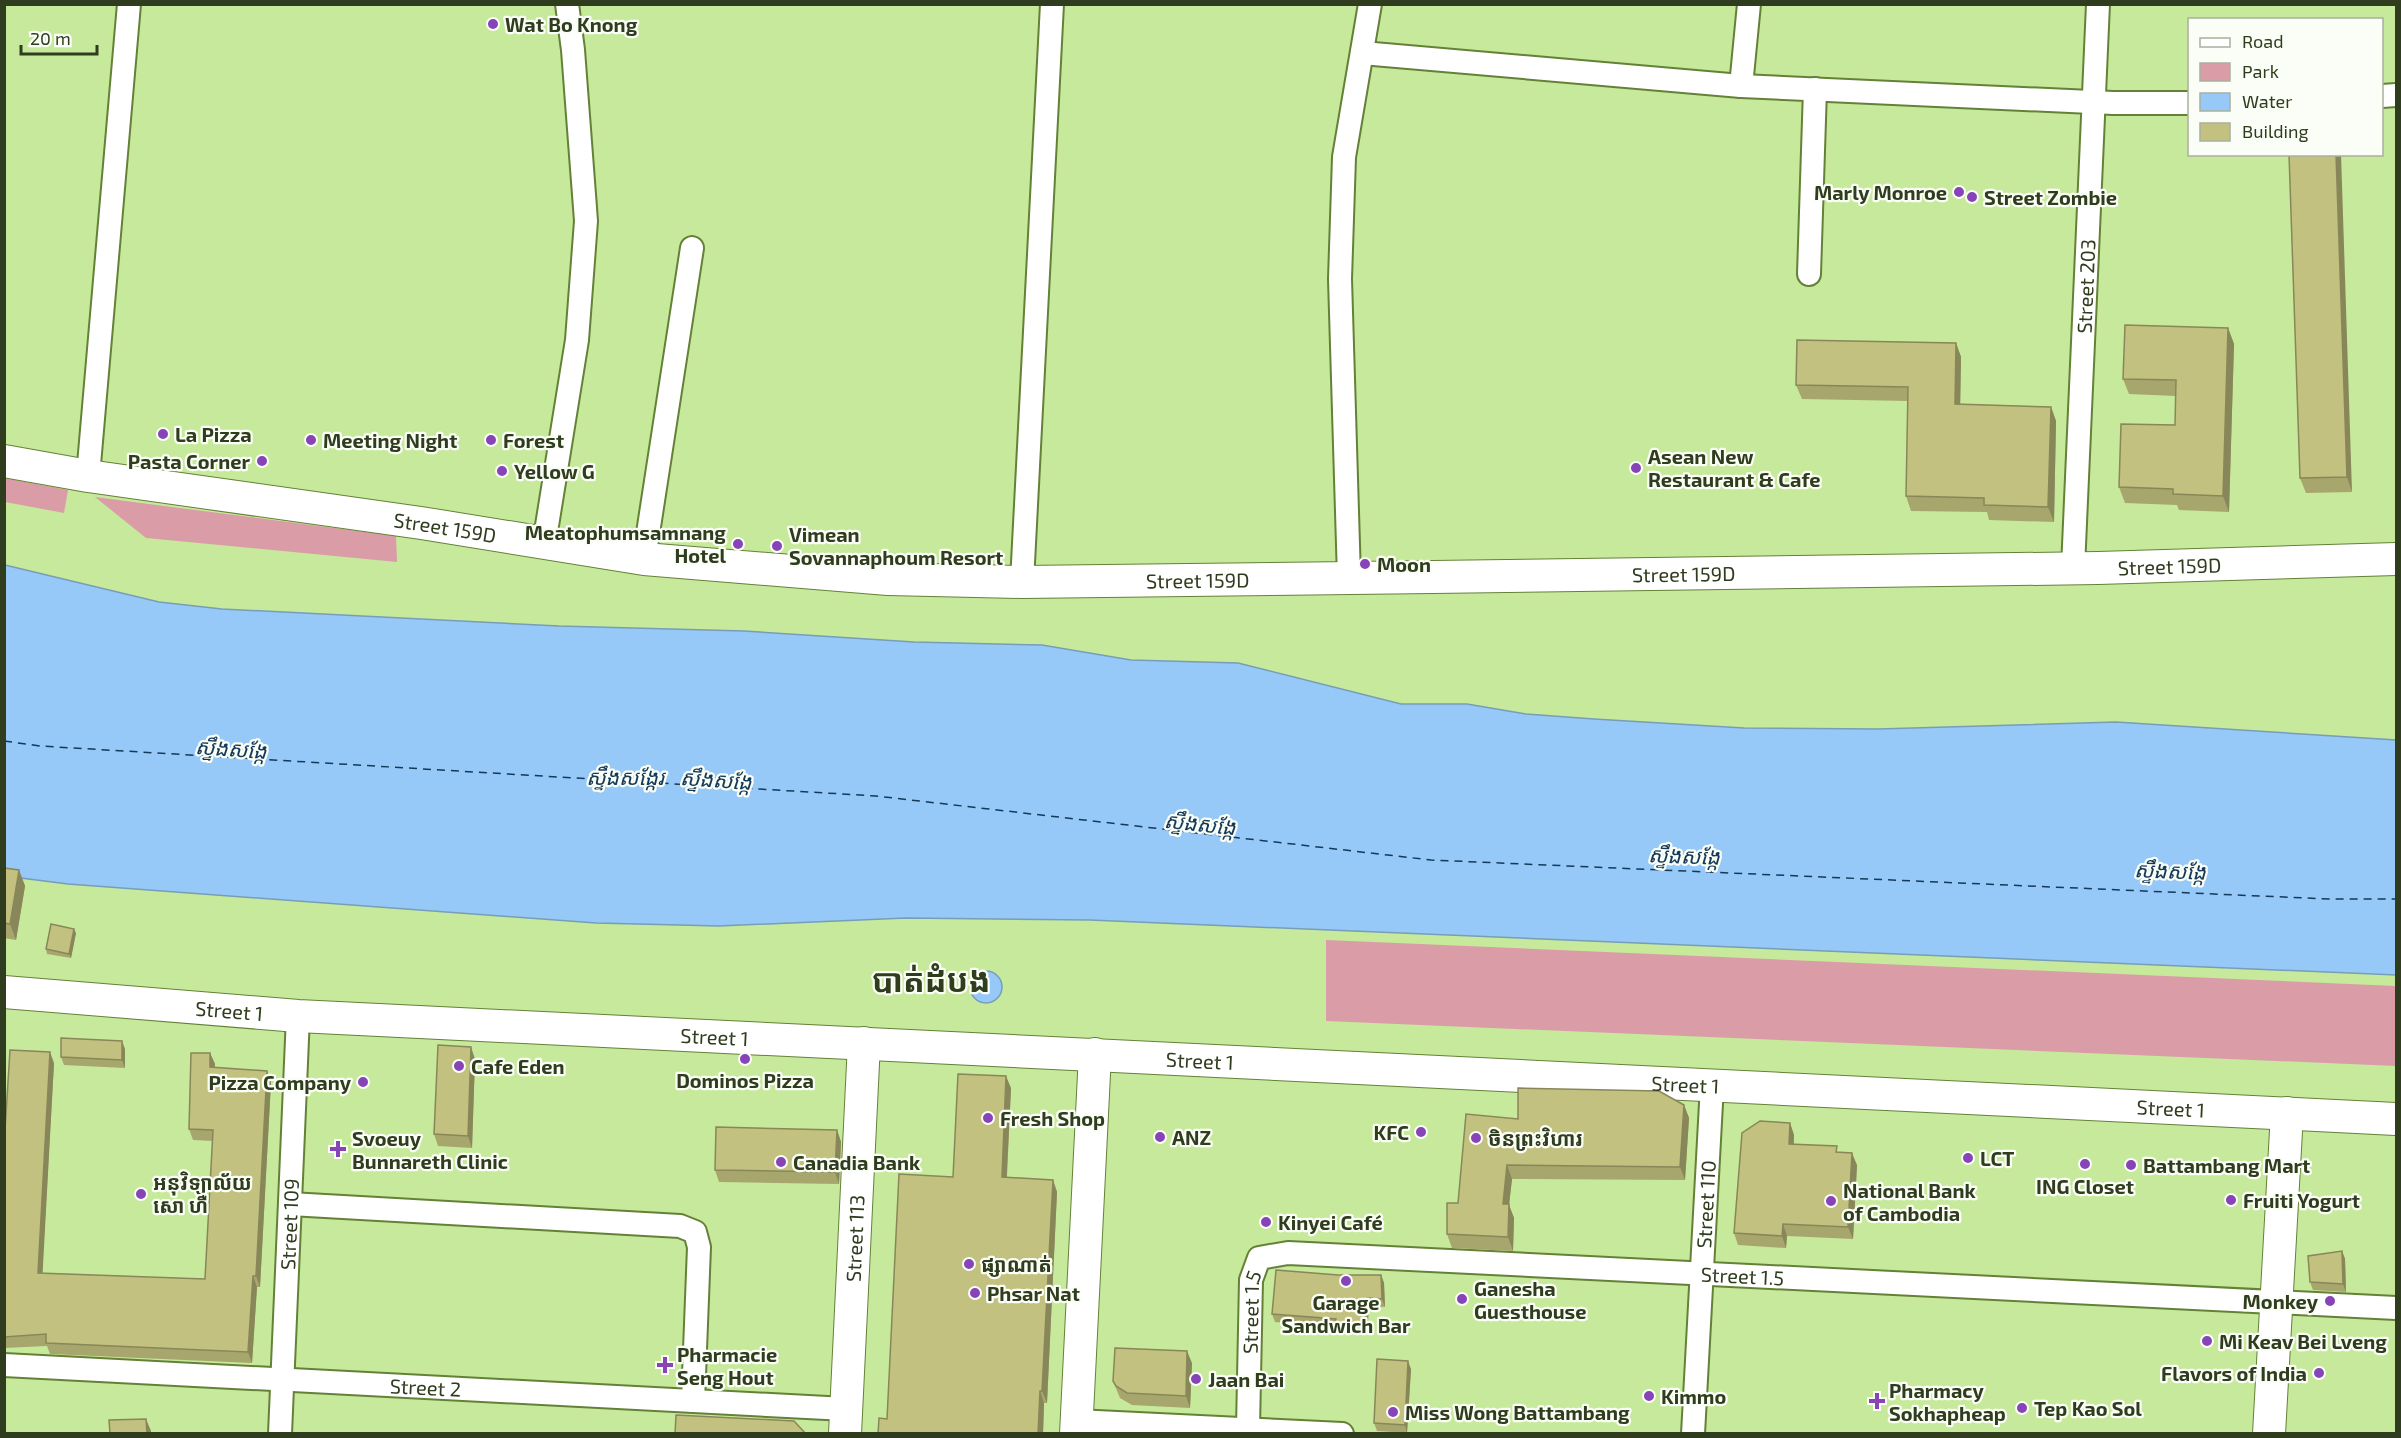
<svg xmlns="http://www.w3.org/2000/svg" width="2401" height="1438" viewBox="0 0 2401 1438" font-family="'Exo 2','Noto Sans Khmer',sans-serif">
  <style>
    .green { fill: #da9da7 }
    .water { fill: #96c8f8; stroke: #779eb6; stroke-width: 1.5 }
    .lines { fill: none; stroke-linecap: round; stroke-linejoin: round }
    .ferry { stroke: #143959; stroke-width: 1.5; stroke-dasharray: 8 6; stroke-linecap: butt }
    .street-casing { stroke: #648137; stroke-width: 26 }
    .secondary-casing { stroke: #648137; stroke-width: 34 }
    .street { stroke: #fff; stroke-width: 22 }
    .secondary { stroke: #fff; stroke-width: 32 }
    .wall { fill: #a7a66d }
    .shaded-wall { fill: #888759 }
    .building { fill: #c2c17f; stroke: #888759; stroke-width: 1.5 }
    .poi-dot { fill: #8744b8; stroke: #fafef6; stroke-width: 2 }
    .labels { text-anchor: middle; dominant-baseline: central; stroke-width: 4.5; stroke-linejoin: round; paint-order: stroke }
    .poi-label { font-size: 20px; font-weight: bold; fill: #2f3c1d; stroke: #fafef6; text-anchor: start }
    .street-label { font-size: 20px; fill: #2f3c1d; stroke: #fafef6 }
    .water-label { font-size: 21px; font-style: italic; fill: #143959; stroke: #fafef6 }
    .town-label { font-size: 32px; font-weight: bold; fill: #2f3c1d; stroke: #fafef6 }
  </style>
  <rect width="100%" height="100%" fill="#c7e99c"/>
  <g class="green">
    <polygon points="4,478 68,490 64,513 5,502"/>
    <polygon points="95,497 396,536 397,562 146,538"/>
    <polygon points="1326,940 2396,986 2396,1066 1326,1021"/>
  </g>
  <g class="water">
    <polygon points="5,565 159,602 222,609 559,626 744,631 914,642 1042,645 1131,660 1238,663 1401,704 1467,704 1526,714 1594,719 1744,728 1878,729 2116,722 2396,740 2396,975 1090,920 906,918 719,926 596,923 68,884 5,876"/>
    <circle cx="986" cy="987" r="16"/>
  </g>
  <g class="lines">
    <polyline class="ferry" points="4,741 40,746 876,796 1431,860 2329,899 2396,899"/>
    <g class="street-casing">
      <g id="street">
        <polyline points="1362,53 1741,86 2113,103 2190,103"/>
        <polyline points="1741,86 1749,4"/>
        <polyline points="2382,96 2396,95"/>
        <polyline points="1809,274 1815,89"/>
        <polyline points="88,476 129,4"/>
        <polyline points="544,544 577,340 586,221 573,50 567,4"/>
        <polyline points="644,559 692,248"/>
        <path id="s1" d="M 2073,568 L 2098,4"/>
        <polyline points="1349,578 1340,279 1344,157 1370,4"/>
        <polyline points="1022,582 1052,4"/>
        <polyline points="290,1204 680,1226 695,1232 699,1247 693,1401"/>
        <path id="s2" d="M 4,1365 L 846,1409"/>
        <polyline points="1076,1421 1342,1434"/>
        <path id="s3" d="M 1248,1428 L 1251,1280 L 1259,1258 L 1288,1253 L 2396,1308"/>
        <path id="s4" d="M 280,1434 L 298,1016"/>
        <path id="s5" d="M 1693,1434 L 1712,1085"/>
      </g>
    </g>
    <g class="secondary-casing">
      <g id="secondary">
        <path id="s6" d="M 4,461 L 88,476 L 421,523 L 644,559 L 888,579 L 1022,582 L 1433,577 L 2098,568 L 2396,559"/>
        <path id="s7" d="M 4,992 L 298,1016 L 2396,1119"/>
        <path id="s8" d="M 845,1434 L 864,1043"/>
        <polyline points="1076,1434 1095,1054"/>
        <polyline points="2269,1434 2287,1113"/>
      </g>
    </g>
    <use href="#street" class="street"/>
    <use href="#secondary" class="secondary"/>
  </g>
  <g class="wall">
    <polygon points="2289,154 2352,492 2306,493 2300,478"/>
    <polygon points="2228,328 2234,344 2229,512 2179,510 2177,505 2125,503 2119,487 2175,425 2176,396 2129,394 2123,379"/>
    <polygon points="1956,343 1961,357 1960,404 2051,407 2056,421 2054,522 1989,520 1987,512 1911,511 1906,496 1908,401 1802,399 1796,385"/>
    <polygon points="4,868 19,870 25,886 16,940 4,938"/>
    <polygon points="76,933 71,958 47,954 46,949"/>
    <polygon points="125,1049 125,1068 64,1065 61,1057"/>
    <polygon points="210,1053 215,1064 214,1068 271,1082 260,1287 257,1287 252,1363 50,1354 47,1346 4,1348 4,1146 54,1063 42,1273 205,1279 213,1141 193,1140 189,1129"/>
    <polygon points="475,1059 472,1148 438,1146 434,1134"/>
    <polygon points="1011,1088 1007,1177 1053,1180 1057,1192 1047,1403 1044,1403 1043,1434 878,1434 887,1419"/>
    <polygon points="1684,1105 1689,1118 1685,1180 1512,1179 1509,1205 1514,1218 1513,1251 1452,1248 1447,1234 1458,1203 1518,1119"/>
    <polygon points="1790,1123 1794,1135 1794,1144 1839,1152 1857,1165 1853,1239 1787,1236 1786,1248 1738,1245 1734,1233"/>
    <polygon points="837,1130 841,1142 839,1184 719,1182 715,1170"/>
    <polygon points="2342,1251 2345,1259 2346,1292 2313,1290 2310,1282"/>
    <polygon points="1338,1275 1381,1275 1384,1283 1385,1307 1369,1306 1367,1335 1338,1332 1337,1327 1275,1322 1272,1314"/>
    <polygon points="1192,1363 1190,1408 1132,1405 1120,1398 1113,1381"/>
    <polygon points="1411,1369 1407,1433 1377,1431 1374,1423"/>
  </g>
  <g class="shaded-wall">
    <polygon points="2336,154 2341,154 2352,492 2347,477"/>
    <polygon points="2228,328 2234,344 2229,512 2223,496"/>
    <polygon points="1956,343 1961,357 1960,418 1955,404"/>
    <polygon points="2051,407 2056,421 2054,522 2048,507"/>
    <polygon points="19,870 25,886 16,940 10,924"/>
    <polygon points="74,929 76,933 71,958 69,954"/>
    <polygon points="122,1041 125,1049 125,1068 122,1060"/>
    <polygon points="471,1047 475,1059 472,1148 468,1136"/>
    <polygon points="50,1052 54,1063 42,1284 38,1273"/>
    <polygon points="210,1053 215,1064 214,1079 210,1067"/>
    <polygon points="267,1071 271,1082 260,1287 256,1276"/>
    <polygon points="1006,1076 1011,1088 1006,1189 1002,1177"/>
    <polygon points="1684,1105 1689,1118 1685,1180 1680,1167"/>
    <polygon points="1790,1123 1794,1135 1793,1156 1789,1144"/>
    <polygon points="837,1130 841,1142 839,1184 835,1172"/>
    <polygon points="1852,1153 1857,1165 1853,1239 1848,1227"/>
    <polygon points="1507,1165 1512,1179 1509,1205 1514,1218 1513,1251 1508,1237 1503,1204"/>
    <polygon points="1053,1180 1057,1192 1047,1403 1042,1391"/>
    <polygon points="1783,1224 1787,1236 1786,1248 1782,1236"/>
    <polygon points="2342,1251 2345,1259 2346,1292 2343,1284"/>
    <polygon points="1381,1275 1384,1283 1385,1307 1382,1299"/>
    <polygon points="253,1276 257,1287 252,1363 248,1352"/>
    <polygon points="1367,1298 1369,1306 1367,1335 1364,1327"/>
    <polygon points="1187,1351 1192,1363 1190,1408 1186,1396"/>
    <polygon points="1408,1361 1411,1369 1407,1433 1405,1425"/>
    <polygon points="1040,1391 1044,1403 1043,1434 1038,1434"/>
    <polygon points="146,1419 151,1431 151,1434 147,1434"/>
  </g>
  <g class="building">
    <polygon points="2289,154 2336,154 2347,477 2300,478"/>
    <polygon points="2125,325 2228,328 2223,496 2173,494 2173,489 2119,487 2121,424 2175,425 2176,380 2123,379"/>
    <polygon points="1797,340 1956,343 1955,404 2051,407 2048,507 1984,505 1984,498 1906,496 1908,387 1796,385"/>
    <polygon points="4,868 19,870 10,924 4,923"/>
    <polygon points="51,924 74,929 69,954 46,949"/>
    <polygon points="61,1038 122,1041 122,1060 61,1057"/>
    <polygon points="438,1045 471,1047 468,1136 434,1134"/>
    <polygon points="10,1050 50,1052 38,1273 205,1279 213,1130 189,1129 191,1053 210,1053 210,1067 267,1071 256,1276 253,1276 248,1352 46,1343 46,1334 4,1337 4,1146"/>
    <polygon points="958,1074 1006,1076 1002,1177 1053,1180 1042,1391 1040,1391 1038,1434 878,1434 879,1418 887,1419 899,1174 953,1177"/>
    <polygon points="1518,1088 1659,1091 1684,1105 1680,1167 1507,1165 1503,1204 1509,1204 1508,1237 1447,1234 1447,1203 1458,1203 1466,1114 1518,1119"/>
    <polygon points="1760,1121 1790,1123 1789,1144 1837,1146 1836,1152 1852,1153 1848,1227 1783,1224 1782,1236 1734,1233 1742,1133"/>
    <polygon points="716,1127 837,1130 835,1172 715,1170"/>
    <polygon points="2342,1251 2343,1284 2310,1282 2308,1256"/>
    <polygon points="1276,1270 1338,1275 1381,1275 1382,1299 1367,1298 1364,1327 1335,1323 1336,1319 1272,1314"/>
    <polygon points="1115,1348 1187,1351 1186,1396 1127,1393 1116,1386 1113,1381"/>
    <polygon points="1377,1359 1408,1361 1405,1425 1374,1423"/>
    <polygon points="676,1415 794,1421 806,1434 675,1434"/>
    <polygon points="146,1419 147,1434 110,1434 109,1420"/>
  </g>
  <g class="poi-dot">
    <circle cx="493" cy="24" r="6"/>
    <circle cx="1959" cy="192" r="6"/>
    <circle cx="1972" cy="197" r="6"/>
    <circle cx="163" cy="434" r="6"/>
    <circle cx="311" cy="440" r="6"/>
    <circle cx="491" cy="440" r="6"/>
    <circle cx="262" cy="461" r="6"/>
    <circle cx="1636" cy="468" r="6"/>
    <circle cx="502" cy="471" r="6"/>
    <circle cx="738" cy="544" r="6"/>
    <circle cx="777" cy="546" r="6"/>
    <circle cx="1365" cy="564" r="6"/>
    <circle cx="745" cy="1059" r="6"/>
    <circle cx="459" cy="1066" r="6"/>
    <circle cx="363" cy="1082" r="6"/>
    <circle cx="988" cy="1118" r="6"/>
    <circle cx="1421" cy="1132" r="6"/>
    <circle cx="1160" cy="1137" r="6"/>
    <circle cx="1476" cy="1138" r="6"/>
    <path d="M335 1140h6v6h6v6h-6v6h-6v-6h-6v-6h6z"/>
    <circle cx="1968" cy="1158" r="6"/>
    <circle cx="781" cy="1162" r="6"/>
    <circle cx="2085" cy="1164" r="6"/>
    <circle cx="2131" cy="1165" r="6"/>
    <circle cx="141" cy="1194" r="6"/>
    <circle cx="2231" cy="1200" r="6"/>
    <circle cx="1831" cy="1201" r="6"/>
    <circle cx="1266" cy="1222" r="6"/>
    <circle cx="969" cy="1264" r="6"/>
    <circle cx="1346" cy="1281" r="6"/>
    <circle cx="975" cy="1293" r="6"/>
    <circle cx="1462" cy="1299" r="6"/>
    <circle cx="2330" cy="1301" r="6"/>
    <circle cx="2207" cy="1341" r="6"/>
    <path d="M662 1356h6v6h6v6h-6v6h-6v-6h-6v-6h6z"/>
    <circle cx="2319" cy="1373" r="6"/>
    <circle cx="1196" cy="1379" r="6"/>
    <circle cx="1649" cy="1396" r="6"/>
    <path d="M1874 1392h6v6h6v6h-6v6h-6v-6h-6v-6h6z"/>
    <circle cx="2022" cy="1408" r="6"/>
    <circle cx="1393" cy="1412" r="6"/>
  </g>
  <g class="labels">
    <g class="poi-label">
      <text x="505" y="24">Wat Bo Knong</text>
      <text x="1947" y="192" text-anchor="end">Marly Monroe</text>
      <text x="1984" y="197">Street Zombie</text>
      <text x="175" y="434">La Pizza</text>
      <text x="323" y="440">Meeting Night</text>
      <text x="503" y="440">Forest</text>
      <text x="1648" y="456">Asean New<tspan x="1648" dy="23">Restaurant &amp; Cafe</tspan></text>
      <text x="250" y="461" text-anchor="end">Pasta Corner</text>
      <text x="514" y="471">Yellow G</text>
      <text x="726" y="532" text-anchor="end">Meatophumsamnang<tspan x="726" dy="23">Hotel</tspan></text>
      <text x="789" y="534">Vimean<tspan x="789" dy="23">Sovannaphoum Resort</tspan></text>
      <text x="1377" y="564">Moon</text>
      <text x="471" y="1066">Cafe Eden</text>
      <text x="745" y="1080" text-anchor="middle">Dominos Pizza</text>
      <text x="351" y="1082" text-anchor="end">Pizza Company</text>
      <text x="1000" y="1118">Fresh Shop</text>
      <text x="1409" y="1132" text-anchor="end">KFC</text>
      <text x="1172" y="1137">ANZ</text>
      <text x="352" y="1138">Svoeuy<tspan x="352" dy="23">Bunnareth Clinic</tspan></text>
      <text x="1488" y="1138">ចិនព្រះវិហារ</text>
      <text x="1980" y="1158">LCT</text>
      <text x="793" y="1162">Canadia Bank</text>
      <text x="2143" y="1165">Battambang Mart</text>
      <text x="153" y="1182">អនុវិទ្យាល័យ<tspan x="153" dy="23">សោ ហឺ</tspan></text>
      <text x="2085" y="1186" text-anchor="middle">ING Closet</text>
      <text x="1843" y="1190">National Bank<tspan x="1843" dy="23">of Cambodia</tspan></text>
      <text x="2243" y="1200">Fruiti Yogurt</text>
      <text x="1278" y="1222">Kinyei Café</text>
      <text x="981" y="1264">ផ្សាណាត់</text>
      <text x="1474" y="1288">Ganesha<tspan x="1474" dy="23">Guesthouse</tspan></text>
      <text x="987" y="1293">Phsar Nat</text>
      <text x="2318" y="1301" text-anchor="end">Monkey</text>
      <text x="1346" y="1302" text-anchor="middle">Garage<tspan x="1346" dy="23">Sandwich Bar</tspan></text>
      <text x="2219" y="1341">Mi Keav Bei Lveng</text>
      <text x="677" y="1354">Pharmacie<tspan x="677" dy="23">Seng Hout</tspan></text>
      <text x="2307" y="1373" text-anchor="end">Flavors of India</text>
      <text x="1208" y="1379">Jaan Bai</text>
      <text x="1889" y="1390">Pharmacy<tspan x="1889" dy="23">Sokhapheap</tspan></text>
      <text x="1661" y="1396">Kimmo</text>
      <text x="2034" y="1408">Tep Kao Sol</text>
      <text x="1405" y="1412">Miss Wong Battambang</text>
    </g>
    <g class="street-label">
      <text stroke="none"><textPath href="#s1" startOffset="282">Street 203</textPath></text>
      <text stroke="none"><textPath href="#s6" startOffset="446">Street 159D</textPath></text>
      <text stroke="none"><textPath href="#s6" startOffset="2174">Street 159D</textPath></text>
      <text stroke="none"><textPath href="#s6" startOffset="1688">Street 159D</textPath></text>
      <text stroke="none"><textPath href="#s6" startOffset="1202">Street 159D</textPath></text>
      <text stroke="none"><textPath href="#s7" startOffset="226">Street 1</textPath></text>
      <text stroke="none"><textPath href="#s7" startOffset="712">Street 1</textPath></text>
      <text stroke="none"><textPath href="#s7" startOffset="1198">Street 1</textPath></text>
      <text stroke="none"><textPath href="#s7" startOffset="1684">Street 1</textPath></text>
      <text stroke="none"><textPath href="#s7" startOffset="2170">Street 1</textPath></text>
      <text stroke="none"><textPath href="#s5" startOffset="230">Street 110</textPath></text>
      <text stroke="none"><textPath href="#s4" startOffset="210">Street 109</textPath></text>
      <text stroke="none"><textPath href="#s8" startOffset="196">Street 113</textPath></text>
      <text stroke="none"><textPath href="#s3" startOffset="656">Street 1.5</textPath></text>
      <text stroke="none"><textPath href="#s3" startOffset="116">Street 1.5</textPath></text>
      <text stroke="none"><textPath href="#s2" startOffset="422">Street 2</textPath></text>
    </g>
    <g class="water-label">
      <text transform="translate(231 748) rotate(4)">ស្ទឹងសង្កែ</text>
      <text x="625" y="776">ស្ទឹងសង្កែរ</text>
      <text transform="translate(716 779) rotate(4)">ស្ទឹងសង្កែ</text>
      <text transform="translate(1200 823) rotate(6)">ស្ទឹងសង្កែ</text>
      <text transform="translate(1684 855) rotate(2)">ស្ទឹងសង្កែ</text>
      <text transform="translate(2170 870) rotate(2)">ស្ទឹងសង្កែ</text>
    </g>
    <g class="town-label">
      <text x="931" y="979">បាត់ដំបង</text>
    </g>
  </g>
  <rect width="2401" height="1438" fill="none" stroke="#2f3c1d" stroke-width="12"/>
  <rect x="2188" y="18" width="195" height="138" fill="#fafef6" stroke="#a9b09f" stroke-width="1.5"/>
  <rect x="2200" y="38" width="30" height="9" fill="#ffffff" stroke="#a9b09f" stroke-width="1.5"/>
  <text x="2242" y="48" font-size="18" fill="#2f3c1d">Road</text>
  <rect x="2200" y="63" width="30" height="18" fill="#da9da7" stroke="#a9b09f" stroke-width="1.5"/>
  <text x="2242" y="78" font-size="18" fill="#2f3c1d">Park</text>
  <rect x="2200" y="93" width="30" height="18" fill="#96c8f8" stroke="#a9b09f" stroke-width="1.5"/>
  <text x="2242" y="108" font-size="18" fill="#2f3c1d">Water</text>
  <rect x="2200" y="123" width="30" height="18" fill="#c2c17f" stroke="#a9b09f" stroke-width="1.5"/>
  <text x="2242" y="138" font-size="18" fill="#2f3c1d">Building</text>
  <path d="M21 45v9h76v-9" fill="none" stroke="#2f3c1d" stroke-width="3"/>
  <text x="30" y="45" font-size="18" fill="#2f3c1d" stroke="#fafef6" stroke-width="4.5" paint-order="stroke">20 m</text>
</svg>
